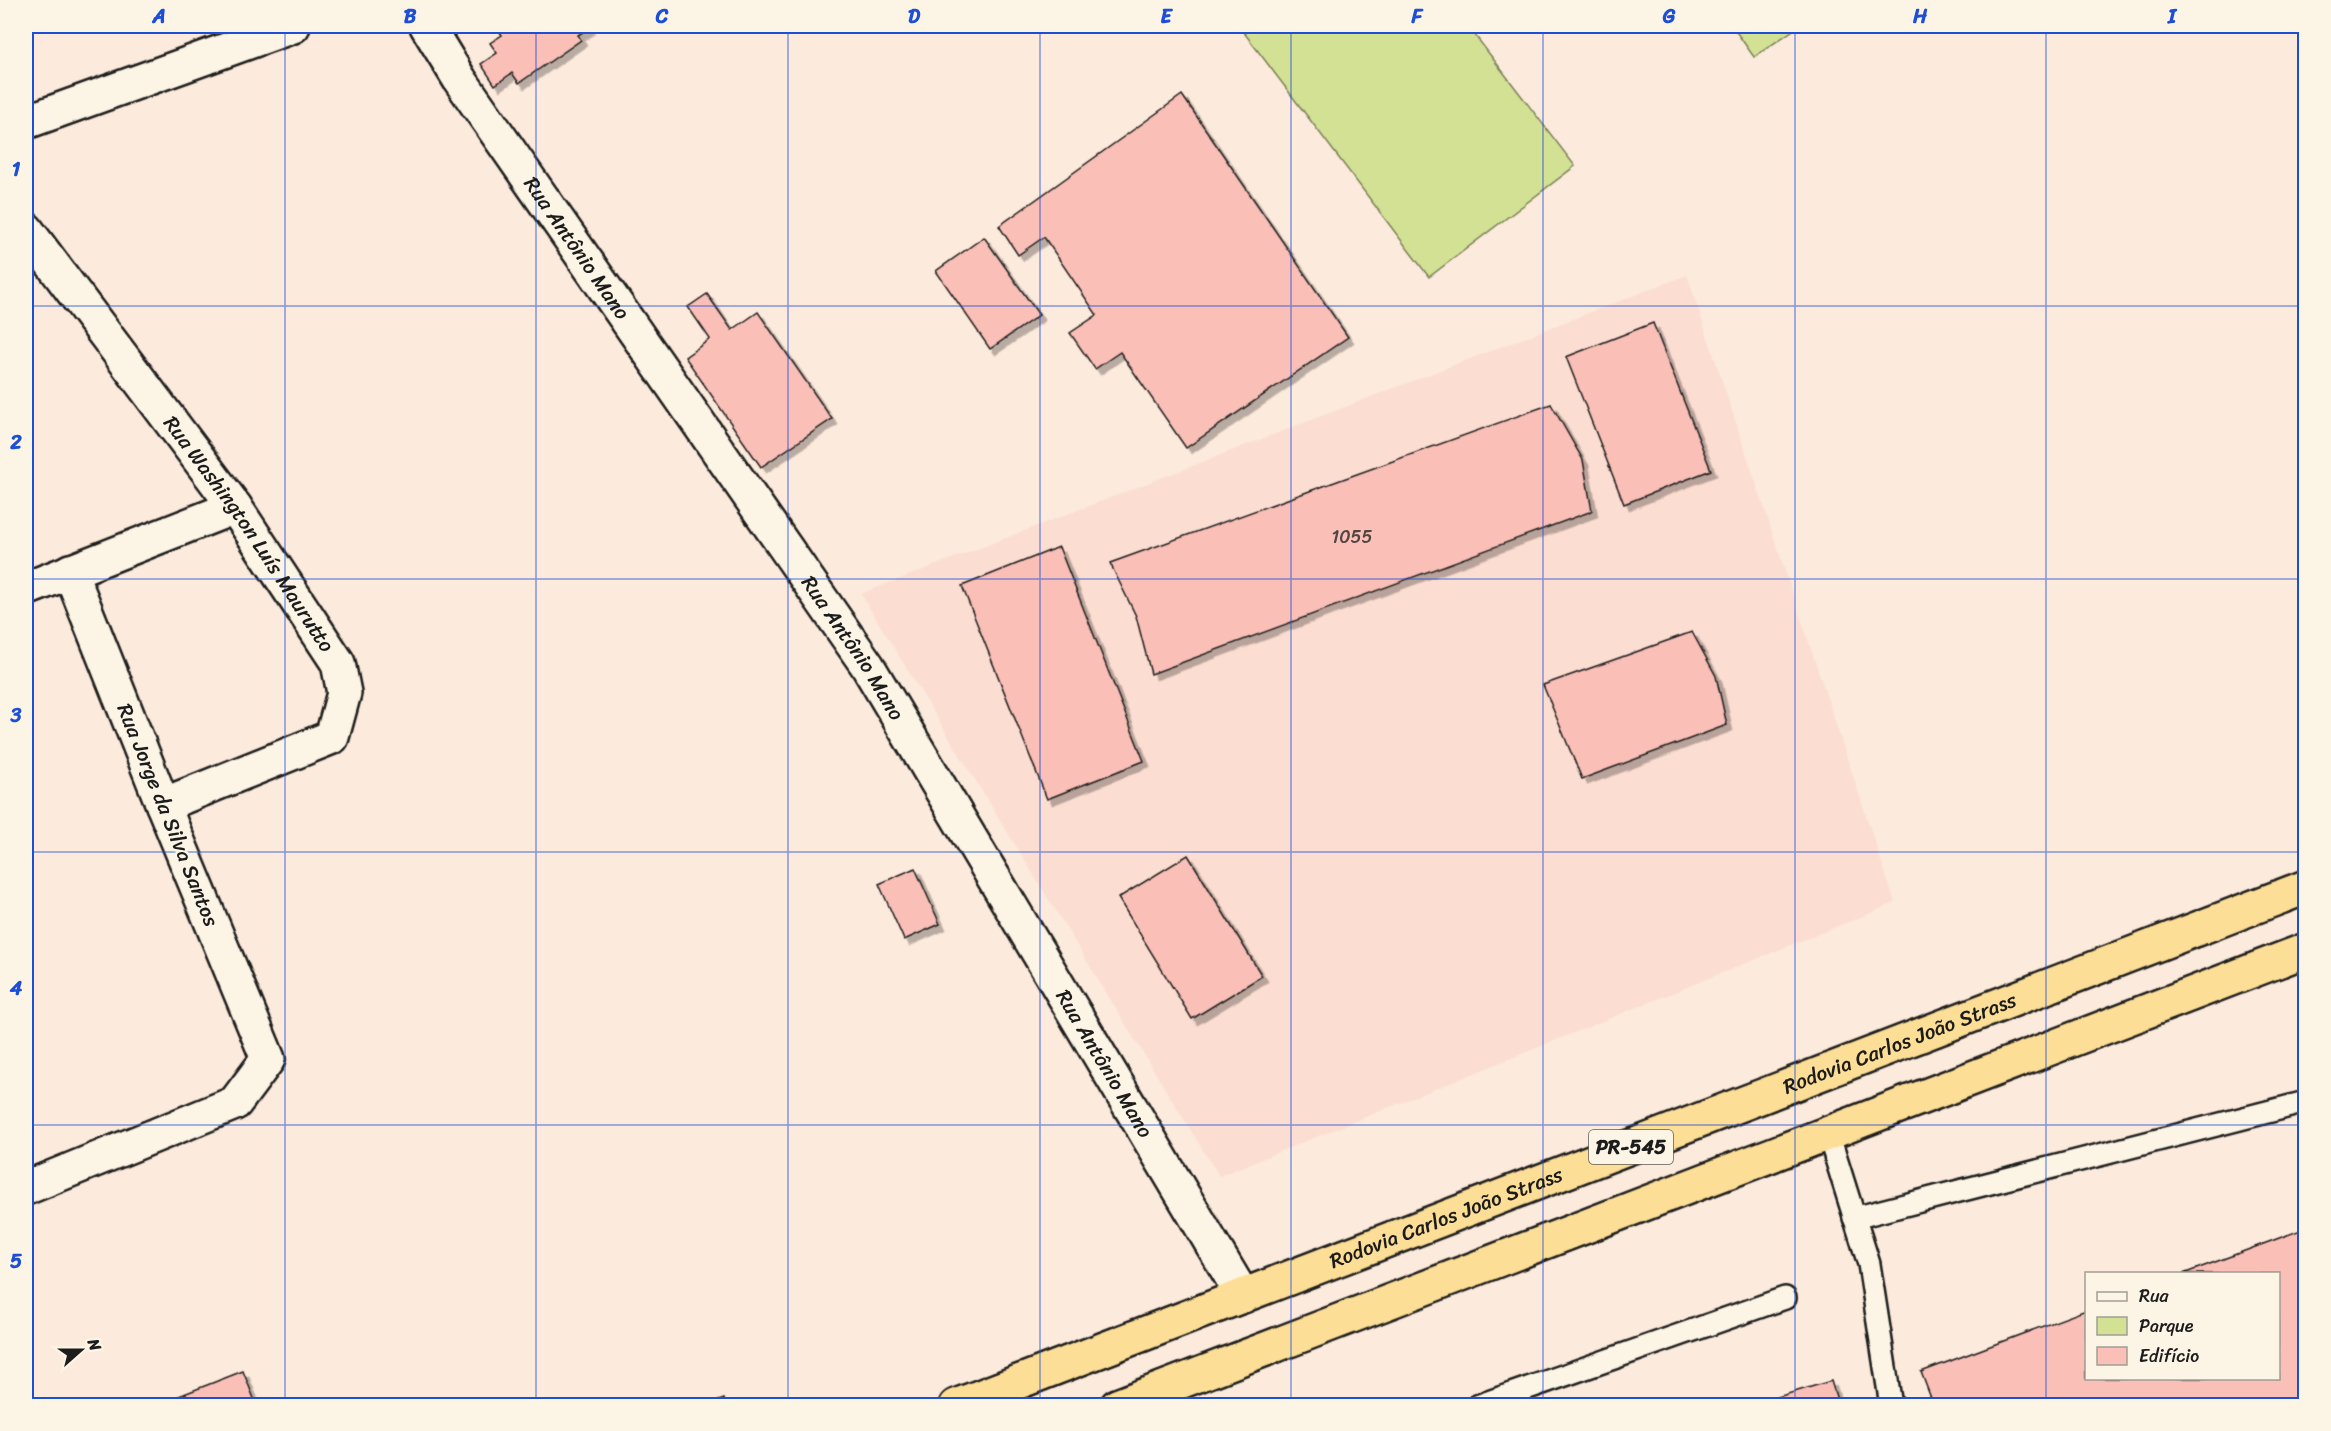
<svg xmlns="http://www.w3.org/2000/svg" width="2331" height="1431" viewBox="0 0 2331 1431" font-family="Sriracha,sans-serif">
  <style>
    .built { fill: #fbddd1 }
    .green { fill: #d3e194; stroke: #787e58; stroke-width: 1.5 }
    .building { fill: #fabfb7; stroke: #1c1c1c; stroke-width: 1.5; filter: url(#shadow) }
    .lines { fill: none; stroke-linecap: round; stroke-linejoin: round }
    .lane-casing { stroke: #1c1c1c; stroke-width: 26 }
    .street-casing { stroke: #1c1c1c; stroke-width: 38 }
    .highway-casing { stroke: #1c1c1c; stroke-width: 38 }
    .lane { stroke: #fcf5e5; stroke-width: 21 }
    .street { stroke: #fcf5e5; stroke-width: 33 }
    .highway { stroke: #fdde96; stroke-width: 33 }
    .grid { fill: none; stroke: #1d4ed8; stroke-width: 1.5; stroke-opacity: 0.55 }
    .labels { text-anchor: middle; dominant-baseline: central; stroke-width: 5; stroke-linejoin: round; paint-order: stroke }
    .number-label { font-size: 18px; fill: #544543 }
    .shield { fill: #fcf5e5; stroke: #5f5d58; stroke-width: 1.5 }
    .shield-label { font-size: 20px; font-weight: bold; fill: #1c1c1c }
    .street-label { font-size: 21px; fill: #1c1c1c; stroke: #fcf5e5 }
    .neatline { fill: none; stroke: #1d4ed8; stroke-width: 2 }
    .grid-label { font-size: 20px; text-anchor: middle; font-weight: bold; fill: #1d4ed8 }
  </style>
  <defs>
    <filter id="shadow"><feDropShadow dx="5.5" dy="5.5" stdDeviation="0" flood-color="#0004"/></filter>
  </defs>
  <rect width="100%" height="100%" fill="#fceadc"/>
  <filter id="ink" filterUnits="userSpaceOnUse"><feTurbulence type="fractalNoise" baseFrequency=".0167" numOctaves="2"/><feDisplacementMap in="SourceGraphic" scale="12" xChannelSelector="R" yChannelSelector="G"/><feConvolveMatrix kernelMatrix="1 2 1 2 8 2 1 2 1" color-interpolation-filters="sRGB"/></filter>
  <g filter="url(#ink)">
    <polygon class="built" points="1687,275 1895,903 1219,1176 861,594"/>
    <g class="green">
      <polygon points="1239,26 1468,26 1575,166 1429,277"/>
      <polygon points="1732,26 1799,26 1754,57"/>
    </g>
    <g class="building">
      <polygon points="496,26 587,26 589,28 578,35 581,40 519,83 512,73 495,85 481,64 497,53 490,43 502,35"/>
      <polygon points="1182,95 1348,337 1186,448 1120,352 1095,369 1070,333 1097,315 1044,237 1018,255 999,226"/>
      <polygon points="984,237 1039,315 990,349 936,271"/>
      <polygon points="707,294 732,330 758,312 832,419 761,467 685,357 710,339 688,307"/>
      <polygon points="1653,323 1711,470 1624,504 1566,357"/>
      <polygon points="1551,404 1583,460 1592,511 1151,674 1136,616 1110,563"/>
      <polygon points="1059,547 1144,761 1047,799 962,586"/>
      <polygon points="1692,632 1716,676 1727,725 1582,779 1543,685"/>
      <polygon points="1188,855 1262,976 1192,1019 1118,898"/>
      <polygon points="915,868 940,924 904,940 879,884"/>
      <polygon points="2306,1228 2306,1406 1934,1406 1921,1372 2086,1310 2086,1378 2278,1378 2278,1274 2183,1274"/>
      <polygon points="243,1371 257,1406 167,1406 166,1401"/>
      <polygon points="1831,1381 1839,1406 1747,1406"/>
      <polygon points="724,1399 726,1406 708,1405"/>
      <polygon points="166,1401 167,1406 152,1406"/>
    </g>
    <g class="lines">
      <g class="lane-casing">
        <g id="lane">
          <polyline points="1828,1133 1869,1264 1891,1406"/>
          <polyline points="1854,1218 2306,1102"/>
          <polyline points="1477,1406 1785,1298"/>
        </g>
      </g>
      <g class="street-casing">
        <g id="street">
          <path id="s1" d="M 427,26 L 460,80 L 867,665 L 1243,1296"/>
          <polyline points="26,122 293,26"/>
          <path id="s2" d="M 26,229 L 235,507 L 338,663 L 344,693 L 332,737 L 163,805"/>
          <polyline points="26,589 235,507"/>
          <polyline points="26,1188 235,1103 268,1059 163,805 70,571"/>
        </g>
      </g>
      <g class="highway-casing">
        <g id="highway">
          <path id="s3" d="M 956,1406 L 2306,887"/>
          <polyline points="1117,1406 2306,950"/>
        </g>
      </g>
      <use href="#lane" class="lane"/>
      <use href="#street" class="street"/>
      <use href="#highway" class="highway"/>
    </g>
  </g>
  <path class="grid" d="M 285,26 L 285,1406M 536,26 L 536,1406M 788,26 L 788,1406M 1040,26 L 1040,1406M 1291,26 L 1291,1406M 1543,26 L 1543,1406M 1795,26 L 1795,1406M 2046,26 L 2046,1406M 26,306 L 2306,306M 26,579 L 2306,579M 26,852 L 2306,852M 26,1125 L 2306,1125"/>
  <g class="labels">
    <g class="number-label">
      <text x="1352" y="537">1055</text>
    </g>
    <rect class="shield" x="1589" y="1130" width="84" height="34" rx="4.5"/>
    <g class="shield-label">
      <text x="1631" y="1147">PR-545</text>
    </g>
    <g class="street-label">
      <text stroke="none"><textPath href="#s1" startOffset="268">Rua Antônio Mano</textPath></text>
      <text stroke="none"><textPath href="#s2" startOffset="378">Rua Washington Luís Maurutto</textPath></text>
      <text stroke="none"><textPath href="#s1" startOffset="754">Rua Antônio Mano</textPath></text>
      <text transform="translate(168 815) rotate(68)">Rua Jorge da Silva Santos</text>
      <text stroke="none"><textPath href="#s3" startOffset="1011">Rodovia Carlos João Strass</textPath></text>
      <text stroke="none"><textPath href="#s1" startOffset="1240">Rua Antônio Mano</textPath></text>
      <text stroke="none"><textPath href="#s3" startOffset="525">Rodovia Carlos João Strass</textPath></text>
    </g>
  </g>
  <rect width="2331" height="1431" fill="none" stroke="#fcf5e5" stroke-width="66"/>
  <rect x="2085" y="1272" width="195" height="108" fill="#fcf5e5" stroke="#a29e95" stroke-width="1.5"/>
  <rect x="2097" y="1292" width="30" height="9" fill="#fcf5e5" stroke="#a29e95" stroke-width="1.5"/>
  <text x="2139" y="1302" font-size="18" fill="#1c1c1c">Rua</text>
  <rect x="2097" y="1317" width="30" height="18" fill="#d3e194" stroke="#a29e95" stroke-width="1.5"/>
  <text x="2139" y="1332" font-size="18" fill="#1c1c1c">Parque</text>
  <rect x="2097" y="1347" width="30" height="18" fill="#fabfb7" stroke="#a29e95" stroke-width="1.5"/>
  <text x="2139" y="1362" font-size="18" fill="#1c1c1c">Edifício</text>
  <g transform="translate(81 1350) rotate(69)" stroke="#fcf5e5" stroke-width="4.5" paint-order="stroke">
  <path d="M0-4.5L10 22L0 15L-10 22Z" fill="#1c1c1c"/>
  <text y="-9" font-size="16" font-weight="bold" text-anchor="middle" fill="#1c1c1c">N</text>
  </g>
  <rect x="33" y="33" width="2265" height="1365" class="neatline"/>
  <g class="grid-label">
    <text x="159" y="23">A</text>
    <text x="410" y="23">B</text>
    <text x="662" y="23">C</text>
    <text x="914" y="23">D</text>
    <text x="1166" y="23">E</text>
    <text x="1417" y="23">F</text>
    <text x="1669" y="23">G</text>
    <text x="1920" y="23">H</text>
    <text x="2172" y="23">I</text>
    <text x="16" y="176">1</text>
    <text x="16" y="449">2</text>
    <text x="16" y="722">3</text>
    <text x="16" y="995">4</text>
    <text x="16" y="1268">5</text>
  </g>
</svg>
